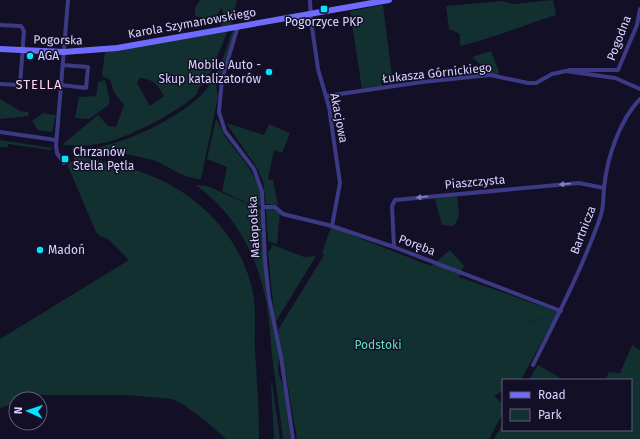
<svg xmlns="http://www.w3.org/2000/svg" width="640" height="439" viewBox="0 0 640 439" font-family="'Fira Sans',sans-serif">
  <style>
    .green { fill: #12302f; fill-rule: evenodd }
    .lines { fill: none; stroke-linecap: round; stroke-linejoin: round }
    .stream { stroke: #0c2248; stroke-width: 1 }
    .street { stroke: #3d3a85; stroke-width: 4 }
    .secondary { stroke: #6f6bff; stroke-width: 6 }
    .oneway { fill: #837fbc }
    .poi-dot { fill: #00e5ff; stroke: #130f26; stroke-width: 1.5 }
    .labels { text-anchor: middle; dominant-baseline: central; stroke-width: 3; stroke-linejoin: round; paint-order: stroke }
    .poi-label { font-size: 12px; fill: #d9d4ff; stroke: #130f26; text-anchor: start }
    .street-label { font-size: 12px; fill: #d9d4ff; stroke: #130f26 }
    .park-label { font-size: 12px; fill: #5fe0c0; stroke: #130f26 }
    .neighbourhood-label { font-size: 13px; letter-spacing: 1px; fill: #ffd6f0; stroke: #130f26 }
  </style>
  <rect width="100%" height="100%" fill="#130f26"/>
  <g class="green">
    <polygon points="200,0 237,0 231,25 221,26 224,14 221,8 214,21 195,16 195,8"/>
    <path d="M 553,0 L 556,15 C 524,25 493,38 460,46 L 460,34 L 449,29 L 446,6 L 502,1 L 514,4 Z"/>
    <polygon points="383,5 393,84 389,84 389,80 385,78 381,81 382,86 362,89 350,11"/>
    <path d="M 228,30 L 212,70 L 197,91 L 198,93 C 178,112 131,137 103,143 C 90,146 77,146 63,145 L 64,143 L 98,115 L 108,126 L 116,127 L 124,105 L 114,92 L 110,80 L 102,76 L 105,52 ZM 140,78 C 153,79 158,85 164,96 L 150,106 L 137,83 Z"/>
    <path d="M 232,31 L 235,34 L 216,85 L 218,97 L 201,179 C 179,178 170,165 152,160 C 131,154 108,151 87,151 L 85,149 C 120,147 187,116 208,87 C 220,70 226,50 232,31 Z"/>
    <polygon points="491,51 499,72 498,75 490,74 472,57"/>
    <polygon points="105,80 110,102 107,106 89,119 75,118 79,97 96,96 98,82"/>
    <polygon points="0,99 20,111 28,112 29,116 0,119"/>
    <polygon points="43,113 56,115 52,132 38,130 32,121"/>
    <path d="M 216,119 C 219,123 221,128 223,133 C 241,161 258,169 262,205 C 253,208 231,195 222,191 L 227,167 L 207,159 Z"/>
    <polygon points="226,123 264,135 269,124 290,133 282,153 274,150 268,179 273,180 278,205 266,204 263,181 257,168"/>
    <polygon points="0,140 53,148 50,150 8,144 8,147 0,147"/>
    <path d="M 75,155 C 101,162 130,166 154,177 C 204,198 246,244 254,299 C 256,316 254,333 255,351 C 257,380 259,409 259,439 L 226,439 L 207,422 L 184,405 L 172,399 L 126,395 L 31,395 L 23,399 L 16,399 L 16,403 L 0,408 L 0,339 L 129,260 L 108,239 L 100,236 L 96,232 L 67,164 L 74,160 Z"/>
    <path d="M 196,185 L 207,186 L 262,210 L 267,299 L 279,356 L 278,371 L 284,390 L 291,439 L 283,439 C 280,414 276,388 273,363 C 270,341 270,318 265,296 C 255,251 234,213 196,185 Z"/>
    <polygon points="457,196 459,216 454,226 442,225 435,199"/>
    <polygon points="267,208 276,209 280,213 277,244 268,241 266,210"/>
    <polygon points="331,227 431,266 450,250 464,266 459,277 558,312 521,380 503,380 503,391 494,396 503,404 503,413 489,439 297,439 278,330 324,255 322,252"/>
    <polygon points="273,245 304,257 316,256 275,323 268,253"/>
    <polygon points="632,345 640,350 640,439 494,439 503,423 503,430 631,430 631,380 605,380 609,372 620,373"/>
    <polygon points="538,365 564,380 529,380"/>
    <polygon points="272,382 280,439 274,439 271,383"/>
  </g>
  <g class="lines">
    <polyline class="stream" points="527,324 548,317"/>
    <g class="street">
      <polyline points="310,0 311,20 318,69 329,107 340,183 332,226"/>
      <polyline points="0,25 21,26 24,31 20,85 0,84"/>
      <polyline points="238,26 222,79 219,112 225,131 254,169 262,192 265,261 269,298 281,357 293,439"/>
      <polyline points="569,70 618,70 637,25 640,9"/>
      <polyline points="61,85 86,88 88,67 63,65"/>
      <polyline points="326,96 422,82 490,75 528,83 536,83 552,74 566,71 615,78 640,89"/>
      <polyline points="0,132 56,140"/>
      <polyline points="64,163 57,153 56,146 68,0"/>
      <polyline points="264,207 275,207 283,214 332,226 394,247 561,311"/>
      <polyline points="394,247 392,206 395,200 579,183 604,188"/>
      <path d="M 533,365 C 557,317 582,269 600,218 C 604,208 603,198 604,188 C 607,158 619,121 640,99"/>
    </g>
    <polyline class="secondary" points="0,49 64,52 117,48 389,0"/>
  </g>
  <defs><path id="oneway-solid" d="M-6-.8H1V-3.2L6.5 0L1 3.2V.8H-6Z"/></defs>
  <g class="oneway">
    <use href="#oneway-solid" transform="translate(565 184) rotate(175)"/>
    <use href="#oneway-solid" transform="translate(422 197) rotate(174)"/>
  </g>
  <g class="poi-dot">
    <rect x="320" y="5" width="8" height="8" rx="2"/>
    <circle cx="30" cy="56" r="4"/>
    <circle cx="269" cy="72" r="4"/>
    <rect x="61" y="155" width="8" height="8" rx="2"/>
    <circle cx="40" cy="250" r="4"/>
  </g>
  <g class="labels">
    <g class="poi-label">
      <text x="324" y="22" text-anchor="middle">Pogorzyce PKP</text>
      <text x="38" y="56">AGA</text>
      <text x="261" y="65" text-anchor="end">Mobile Auto -<tspan x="261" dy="14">Skup katalizatorów</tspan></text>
      <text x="73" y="152">Chrzanów<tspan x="73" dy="14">Stella Pętla</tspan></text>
      <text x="48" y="250">Madoń</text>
    </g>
    <g class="street-label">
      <text transform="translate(192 23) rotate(-10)">Karola Szymanowskiego</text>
      <text transform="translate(619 38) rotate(-69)">Pogodna</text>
      <text transform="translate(58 40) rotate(1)">Pogorska</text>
      <text transform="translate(437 73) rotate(-6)">Łukasza Górnickiego</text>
      <text transform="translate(339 118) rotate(79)">Akacjowa</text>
      <text transform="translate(475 182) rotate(-5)">Piaszczysta</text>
      <text transform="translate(254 227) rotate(-93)">Małopolska</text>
      <text transform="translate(583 230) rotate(-69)">Bartnicza</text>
      <text transform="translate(417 245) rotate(21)">Poręba</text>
    </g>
    <g class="park-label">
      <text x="378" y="345">Podstoki</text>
    </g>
    <g class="neighbourhood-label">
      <text x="39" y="84">STELLA</text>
    </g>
  </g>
  <rect x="502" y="379" width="130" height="52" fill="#130f26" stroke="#625e7d"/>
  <rect x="510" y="392" width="20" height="6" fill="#6f6bff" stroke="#625e7d"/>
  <text x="538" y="399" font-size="12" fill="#d9d4ff">Road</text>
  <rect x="510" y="409" width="20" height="12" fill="#12302f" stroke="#625e7d"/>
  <text x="538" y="419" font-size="12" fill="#d9d4ff">Park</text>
  <g transform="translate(28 411) rotate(273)"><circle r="19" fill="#130f26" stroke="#625e7d"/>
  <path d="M0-3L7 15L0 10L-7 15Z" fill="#00e5ff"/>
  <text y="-6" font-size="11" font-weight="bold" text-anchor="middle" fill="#d9d4ff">N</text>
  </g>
</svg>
